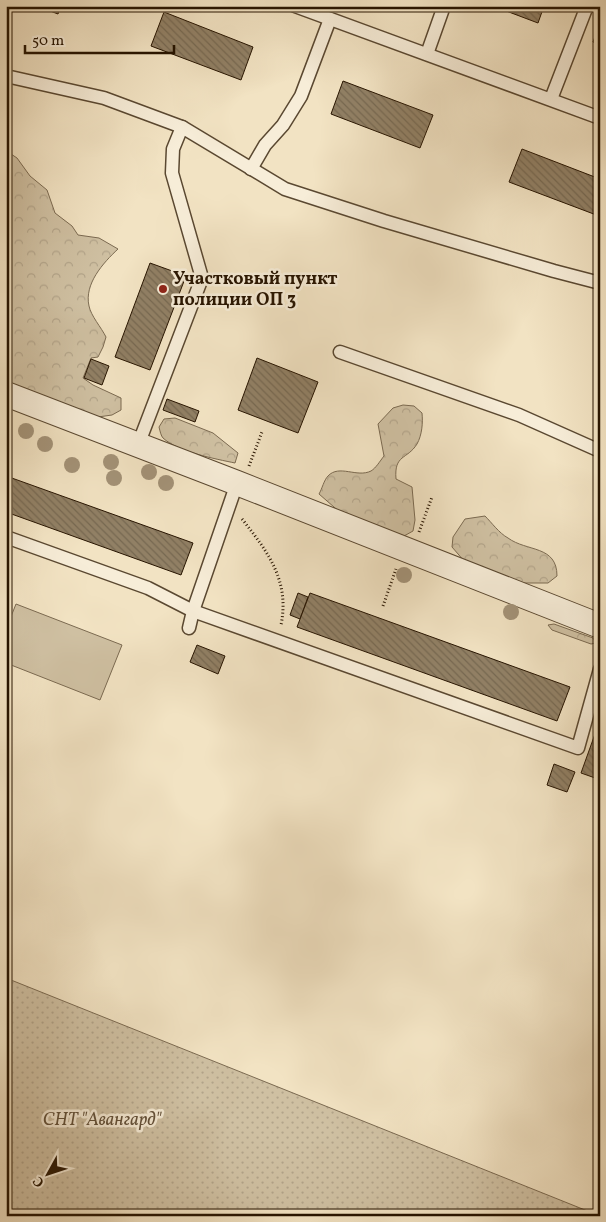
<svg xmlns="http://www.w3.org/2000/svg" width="606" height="1222" viewBox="0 0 606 1222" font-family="Vollkorn,serif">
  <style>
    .forest { fill: url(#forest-crowns); stroke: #7b6a51 }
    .garden { fill: url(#garden-dots); stroke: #7b6a51 }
    .pitch { fill: #cfc0a2; stroke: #7b6a51 }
    .building { fill: url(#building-back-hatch); stroke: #271400 }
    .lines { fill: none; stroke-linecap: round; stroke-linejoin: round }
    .service-casing { stroke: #5a4831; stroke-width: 15 }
    .minor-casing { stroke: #5a4831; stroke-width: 26 }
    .path { stroke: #271400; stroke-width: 3; stroke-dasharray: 1 2.5; stroke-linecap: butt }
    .service { stroke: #f7edd8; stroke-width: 12 }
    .minor { stroke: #f7edd8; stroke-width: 24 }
    .tree { fill: #a39277 }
    .poi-dot { fill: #8f2418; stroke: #f7edd8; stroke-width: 2 }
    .labels { text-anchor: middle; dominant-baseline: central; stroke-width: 5; stroke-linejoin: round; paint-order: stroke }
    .poi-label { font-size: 18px; font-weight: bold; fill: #271400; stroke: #f7edd8; text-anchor: start }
    .park-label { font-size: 18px; font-style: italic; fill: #625039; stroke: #f7edd8 }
  </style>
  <defs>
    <pattern id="forest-crowns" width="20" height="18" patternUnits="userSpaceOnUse" patternTransform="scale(1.25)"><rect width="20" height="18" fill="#cfc0a2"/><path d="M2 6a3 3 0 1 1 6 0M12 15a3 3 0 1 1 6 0" fill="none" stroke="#b2a48a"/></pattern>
    <pattern id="garden-dots" width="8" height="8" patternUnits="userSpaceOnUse" patternTransform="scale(1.25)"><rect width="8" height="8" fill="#cfc0a2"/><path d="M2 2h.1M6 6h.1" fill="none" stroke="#b2a48a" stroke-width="1.8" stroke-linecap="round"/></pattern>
    <pattern id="building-back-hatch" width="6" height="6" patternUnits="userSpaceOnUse" patternTransform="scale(1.25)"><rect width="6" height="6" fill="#918065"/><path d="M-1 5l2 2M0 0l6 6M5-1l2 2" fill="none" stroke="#766851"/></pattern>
  </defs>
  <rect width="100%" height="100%" fill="#f2e3c3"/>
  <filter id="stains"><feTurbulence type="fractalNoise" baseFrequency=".004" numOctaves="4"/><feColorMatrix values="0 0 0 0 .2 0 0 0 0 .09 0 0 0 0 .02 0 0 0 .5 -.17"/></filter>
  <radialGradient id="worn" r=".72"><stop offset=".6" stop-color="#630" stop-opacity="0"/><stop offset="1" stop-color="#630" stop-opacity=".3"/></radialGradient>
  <g class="forest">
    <path d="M 8,152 L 17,158 L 30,176 L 47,190 L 55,213 L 72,226 L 78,235 L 99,238 L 118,249 C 103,263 84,284 89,306 C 91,316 101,327 106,337 L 103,347 L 98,357 L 91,358 L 83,378 L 93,385 L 121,398 L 121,410 L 112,415 L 91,418 L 6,384 L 6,153 Z"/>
    <path d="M 403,405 L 414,406 L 422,413 C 423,423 422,435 417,444 C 407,460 394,454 396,479 L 412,487 L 415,520 L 413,531 L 404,536 L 393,534 L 342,514 L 319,494 C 322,489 324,480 328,476 C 339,464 357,478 371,471 C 376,468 380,461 384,456 L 378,424 L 393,408 Z"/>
    <path d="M 175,418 L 213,433 L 238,453 L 235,463 C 216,459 178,452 163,438 C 161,436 160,431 159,427 L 164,419 Z"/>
    <path d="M 485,516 C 492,523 499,533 508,538 C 527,552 557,545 557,576 L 548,583 L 516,583 L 465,562 L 452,547 L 453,537 L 465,519 Z"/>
    <polygon points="554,624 593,638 596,643 591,644 552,630 548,625"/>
  </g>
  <polygon class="garden" points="6,978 590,1212 588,1216 6,1216"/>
  <polygon class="pitch" points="16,604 122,645 100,700 6,663 6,629"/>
  <g class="building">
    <polygon points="37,6 61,6 58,14"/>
    <polygon points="493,6 544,6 538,23"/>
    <polygon points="164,12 253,47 241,80 151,46"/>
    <polygon points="600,23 600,45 593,42"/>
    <polygon points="343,81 433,115 420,148 331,114"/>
    <polygon points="522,149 600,179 599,216 509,182"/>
    <polygon points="150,263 186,276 150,370 115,357"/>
    <polygon points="257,358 318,382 298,433 238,410"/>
    <polygon points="91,359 109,366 102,385 84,378"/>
    <polygon points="167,399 199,411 195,422 163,410"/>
    <polygon points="9,477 193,543 181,575 6,512 6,485"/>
    <polygon points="298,593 308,597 300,619 290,615"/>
    <polygon points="310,593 570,687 557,721 297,627"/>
    <polygon points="197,645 225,656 218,674 190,662"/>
    <polygon points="600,720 600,774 598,779 581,773"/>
    <polygon points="554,764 575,772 567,792 547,785"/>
  </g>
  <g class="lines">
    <g class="service-casing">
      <g id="service">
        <polyline points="295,6 600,118"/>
        <polyline points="427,54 444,6"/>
        <polyline points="6,76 104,98 182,127 285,189 384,221 554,271 600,283"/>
        <polyline points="551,99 587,6"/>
        <polyline points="251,169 265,145 283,125 301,96 330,19"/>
        <polyline points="340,352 519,415 600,451"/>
        <polyline points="138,445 202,278 172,173 173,149 182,127"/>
        <polyline points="6,537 148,588 193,611 578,748 600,669"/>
        <polyline points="189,628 193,611 237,483"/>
      </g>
    </g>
    <g class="minor-casing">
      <polyline id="minor" points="6,394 237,483 600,626"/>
    </g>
    <g class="path">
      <polyline points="249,466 262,432"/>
      <path d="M 242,519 C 268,552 290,581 281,625"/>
      <polyline points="419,532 432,497"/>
      <polyline points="383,606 396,569"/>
    </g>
    <use href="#service" class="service"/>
    <use href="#minor" class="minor"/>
  </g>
  <g class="tree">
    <circle cx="26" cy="431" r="8"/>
    <circle cx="45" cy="444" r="8"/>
    <circle cx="111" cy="462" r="8"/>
    <circle cx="72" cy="465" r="8"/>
    <circle cx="149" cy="472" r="8"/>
    <circle cx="114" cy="478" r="8"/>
    <circle cx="166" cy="483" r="8"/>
    <circle cx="404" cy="575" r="8"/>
    <circle cx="511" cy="612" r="8"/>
  </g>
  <circle class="poi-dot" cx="163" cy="289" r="5"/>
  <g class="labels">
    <g class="poi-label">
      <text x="173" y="279">Участковый пункт<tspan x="173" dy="21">полиции ОП 3</tspan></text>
    </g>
    <g class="park-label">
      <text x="102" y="1120">СНТ "Авангард"</text>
    </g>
  </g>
  <rect width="606" height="1222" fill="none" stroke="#f2e3c3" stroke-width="25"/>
  <rect x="8" y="8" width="591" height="1207" fill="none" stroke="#271400" stroke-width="2.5"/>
  <rect x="12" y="12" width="581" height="1197" fill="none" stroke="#271400"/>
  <g transform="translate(48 1174) rotate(230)" stroke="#f7edd8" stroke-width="4" paint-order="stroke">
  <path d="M0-4L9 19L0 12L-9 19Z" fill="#271400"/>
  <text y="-8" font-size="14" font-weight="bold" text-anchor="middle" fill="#271400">С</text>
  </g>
  <path d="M25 45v8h149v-8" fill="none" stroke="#271400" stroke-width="2.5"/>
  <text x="32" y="45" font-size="15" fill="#271400" stroke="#f7edd8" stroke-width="4" paint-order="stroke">50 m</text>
  <rect width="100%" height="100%" filter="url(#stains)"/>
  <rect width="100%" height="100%" fill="url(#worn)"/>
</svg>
